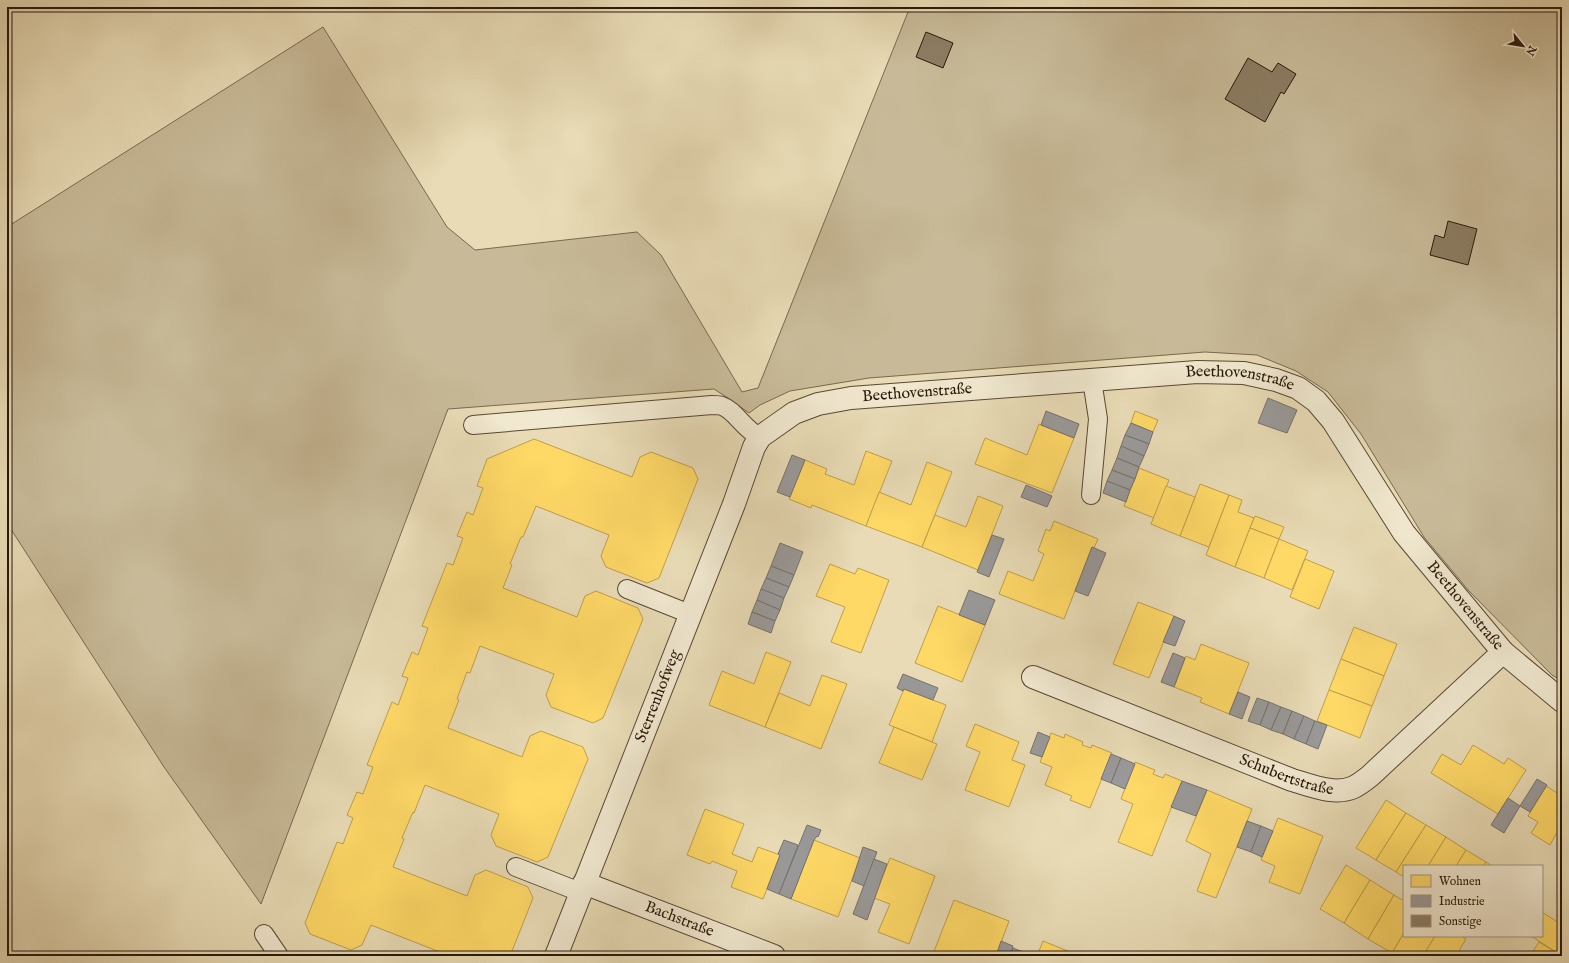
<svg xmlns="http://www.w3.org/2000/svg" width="1569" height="963" viewBox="0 0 1569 963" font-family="'IM FELL English',serif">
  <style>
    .green { fill: #c8ba98; stroke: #786951 }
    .homes { fill: #ffd966; stroke: #bf9f4a }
    .industry { fill: #999; stroke: #77726e }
    .building { fill: #8c7d63; stroke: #29180a }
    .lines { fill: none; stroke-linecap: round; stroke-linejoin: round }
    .service-casing { stroke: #594935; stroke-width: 20 }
    .minor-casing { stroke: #594935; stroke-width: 24 }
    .service { stroke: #f0e8cf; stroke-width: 18 }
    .minor { stroke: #f0e8cf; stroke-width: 22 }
    .labels { text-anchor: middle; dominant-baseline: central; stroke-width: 4; stroke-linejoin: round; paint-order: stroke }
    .street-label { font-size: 16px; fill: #29180a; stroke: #f0e8cf }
  </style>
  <rect width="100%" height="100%" fill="#e8dbb5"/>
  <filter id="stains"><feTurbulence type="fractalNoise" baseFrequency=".005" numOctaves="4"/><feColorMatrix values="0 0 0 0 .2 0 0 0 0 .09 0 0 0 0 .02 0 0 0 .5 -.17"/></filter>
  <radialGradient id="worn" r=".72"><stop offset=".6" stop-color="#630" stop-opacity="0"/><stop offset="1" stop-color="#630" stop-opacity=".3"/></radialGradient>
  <polygon class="green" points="910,7 1562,7 1562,681 1552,675 1469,591 1424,537 1361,434 1328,392 1296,371 1257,355 1205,352 869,378 790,391 760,405 749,413 728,398 714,389 448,409 261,904 164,767 7,523 7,227 323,27 447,227 475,250 637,232 661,255 742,392 758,388"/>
  <g class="homes">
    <polygon points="1135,411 1158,420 1153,432 1131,423"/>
    <polygon points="1039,424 1074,438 1052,493 975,464 985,438 1027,455"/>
    <polygon points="534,439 632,477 640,457 651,452 693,468 698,479 659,578 647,583 606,567 601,556 609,535 536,506 523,537 521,537 510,564 512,565 503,588 577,617 585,596 596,591 638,608 643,619 603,718 593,723 551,707 546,695 554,674 480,646 470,673 467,672 457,699 459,700 448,728 522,757 530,736 541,731 583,747 588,759 548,857 537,862 496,846 491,835 499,814 425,785 414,813 413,812 402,838 404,839 393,867 467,896 475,875 486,870 528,887 533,898 510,956 444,956 445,954 371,925 362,945 351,950 310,934 305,923 337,842 343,844 353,818 347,815 357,792 363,794 373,767 367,765 392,702 398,705 408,678 402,676 412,652 418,655 428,628 422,626 447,563 453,565 463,538 457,536 467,512 473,515 483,488 477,486 487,459"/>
    <polygon points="866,451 892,461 866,526 812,505 811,508 789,499 805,460 827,469 825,474 854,485"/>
    <polygon points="927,462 952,472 922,547 866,526 879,492 911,505"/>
    <polygon points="1139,468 1169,480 1154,518 1124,506"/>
    <polygon points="1200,484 1229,495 1209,547 1180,536"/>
    <polygon points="1166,486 1195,497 1180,536 1151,524"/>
    <polygon points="1229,495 1242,500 1238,512 1254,518 1235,567 1206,555"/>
    <polygon points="978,496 1003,506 978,570 922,547 935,515 966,527"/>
    <polygon points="1255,516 1284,527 1279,539 1250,528"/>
    <polygon points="1054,521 1098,539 1094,548 1092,547 1064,619 999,594 1008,571 1033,581 1044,554 1038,551 1046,529 1050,531"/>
    <polygon points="1250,528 1279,539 1264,578 1235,567"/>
    <polygon points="1279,539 1308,551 1292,590 1264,578"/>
    <polygon points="1305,559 1334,571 1319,609 1290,597"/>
    <polygon points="830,564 855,574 858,568 889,580 861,653 831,642 845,607 816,596"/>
    <polygon points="1138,602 1174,616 1149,678 1113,664"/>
    <polygon points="938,606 985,625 962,682 915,663"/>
    <polygon points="1354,627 1397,644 1384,676 1341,659"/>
    <polygon points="1201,644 1249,663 1229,714 1200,702 1202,698 1174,687 1186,656 1195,660"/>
    <polygon points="766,652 791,662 765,727 709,705 722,671 754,684"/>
    <polygon points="1341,659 1384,676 1372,706 1329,690"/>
    <polygon points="822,675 847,684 821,749 765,727 779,693 810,706"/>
    <polygon points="904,689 946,705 932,742 889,725"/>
    <polygon points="1329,690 1372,706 1360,738 1317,721"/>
    <polygon points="975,724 1019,742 1012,760 1025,765 1009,807 965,790 980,752 966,746"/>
    <polygon points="894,727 937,744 922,780 879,763"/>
    <polygon points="1051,733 1064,738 1065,734 1083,742 1082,745 1091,748 1092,745 1112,753 1090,808 1070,800 1072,796 1045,785 1052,767 1040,762"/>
    <polygon points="1473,745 1504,764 1508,758 1526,770 1498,814 1431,773 1442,754 1461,765"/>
    <polygon points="1135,762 1155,770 1153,774 1163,778 1165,774 1182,781 1152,856 1118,842 1133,804 1121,799"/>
    <polygon points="1546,786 1562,796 1562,830 1559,835 1556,834 1550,845 1531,833 1538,822 1528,816"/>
    <polygon points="1207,790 1252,809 1216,898 1197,891 1211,854 1186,841"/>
    <polygon points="1386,800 1406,813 1376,860 1356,848"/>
    <polygon points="705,809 744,824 732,854 752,862 758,847 780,855 763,899 731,887 737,871 712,861 710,864 687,855"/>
    <polygon points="1406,813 1426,825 1396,872 1376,860"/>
    <polygon points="1278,818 1323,836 1300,894 1269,882 1275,866 1261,860"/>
    <polygon points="1426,825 1446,837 1428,866 1404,866 1404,877 1396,872"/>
    <polygon points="1446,837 1466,850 1456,866 1428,866"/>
    <polygon points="814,840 860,858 838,917 791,899"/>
    <polygon points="1466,850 1486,862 1483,866 1456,866"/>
    <polygon points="890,858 935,876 909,944 878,932 890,904 874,898"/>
    <polygon points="1486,862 1492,866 1483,866"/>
    <polygon points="1346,865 1370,880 1344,923 1320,909"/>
    <polygon points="1370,880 1394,895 1368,939 1344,923"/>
    <polygon points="1394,895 1404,901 1404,933 1392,953 1368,939"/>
    <polygon points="954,900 1009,921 996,956 938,956 933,954"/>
    <polygon points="1542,912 1562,925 1562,956 1531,936 1542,936"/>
    <polygon points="1404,933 1404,936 1435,936 1423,956 1397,956 1392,953"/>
    <polygon points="1435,936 1461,936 1466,939 1456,956 1423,956"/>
    <polygon points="1043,941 1080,956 1037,956"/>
    <polygon points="1539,942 1562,956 1530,956"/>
    <polygon points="1493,951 1500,956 1490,956"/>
  </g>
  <g class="industry">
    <polygon points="1268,398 1297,410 1287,433 1258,423"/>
    <polygon points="1046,411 1079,424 1074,438 1041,425"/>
    <polygon points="1131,423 1153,432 1149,444 1125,435"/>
    <polygon points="1125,435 1149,444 1144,456 1121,446"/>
    <polygon points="1121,446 1144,456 1139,467 1117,458"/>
    <polygon points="792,455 805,460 790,497 777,492"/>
    <polygon points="1117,458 1139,467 1135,479 1112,470"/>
    <polygon points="1112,470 1135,479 1130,490 1107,481"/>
    <polygon points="1107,481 1130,490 1126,502 1103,493"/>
    <polygon points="1026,485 1052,496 1047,507 1021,497"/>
    <polygon points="992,535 1004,539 989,577 977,572"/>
    <polygon points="780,543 803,552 794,575 771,566"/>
    <polygon points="1092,547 1106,553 1088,596 1075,591"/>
    <polygon points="771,566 794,575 789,587 766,578"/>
    <polygon points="766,578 789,587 784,598 761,589"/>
    <polygon points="761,589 784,598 780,610 757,600"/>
    <polygon points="969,590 995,600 985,625 959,615"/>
    <polygon points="757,600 780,610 775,621 752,612"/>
    <polygon points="752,612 775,621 771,633 748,624"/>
    <polygon points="1174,616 1185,621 1175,646 1163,642"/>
    <polygon points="1173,653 1185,658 1174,687 1161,682"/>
    <polygon points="903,674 938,688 933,700 904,689 903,691 897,688"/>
    <polygon points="1238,692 1250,697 1242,719 1229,714"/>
    <polygon points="1257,698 1269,702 1260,725 1248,721"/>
    <polygon points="1269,702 1281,707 1271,730 1260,725"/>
    <polygon points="1281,707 1292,711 1283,734 1271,730"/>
    <polygon points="1292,711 1304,716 1294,739 1283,734"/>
    <polygon points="1304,716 1315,721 1306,744 1294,739"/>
    <polygon points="1315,721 1327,725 1318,749 1306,744"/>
    <polygon points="1038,732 1050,737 1042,757 1030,753"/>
    <polygon points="1111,754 1121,758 1111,783 1101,779"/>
    <polygon points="1121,758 1135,764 1125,789 1111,783"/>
    <polygon points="1537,779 1547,785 1530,812 1520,806"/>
    <polygon points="1182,781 1207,790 1196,816 1171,807"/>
    <polygon points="1508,798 1520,806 1504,833 1491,825"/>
    <polygon points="1247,821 1261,826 1251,852 1237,847"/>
    <polygon points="807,825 821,830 818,837 817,836 814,840 791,899 779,894"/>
    <polygon points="1261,826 1273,831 1262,857 1251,852"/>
    <polygon points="784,840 798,845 779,894 767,889 780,855 778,854"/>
    <polygon points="863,847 877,852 864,886 852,881"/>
    <polygon points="874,859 887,864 867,920 853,914"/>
    <polygon points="1001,941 1013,946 1010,956 996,956"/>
    <polygon points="1013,948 1033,956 1010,956"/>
  </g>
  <g class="building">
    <polygon points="926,32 953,43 943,68 916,57"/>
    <polygon points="1248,58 1272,72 1278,63 1296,74 1284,94 1281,92 1265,122 1225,99"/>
    <polygon points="1448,221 1477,229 1468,265 1430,255 1435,235 1444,238"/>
  </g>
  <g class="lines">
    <g class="service-casing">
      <g id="service">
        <path d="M 473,425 L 712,405 C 715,405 719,405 722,406 C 735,410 744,430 760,437"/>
        <polyline points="1091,495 1098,419 1092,380"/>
        <polyline points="627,589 690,614"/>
        <polyline points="516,867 580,892"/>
        <polyline points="264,934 279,956"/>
      </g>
    </g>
    <g class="minor-casing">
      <g id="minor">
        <path id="s1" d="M 1033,677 L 1292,780 C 1310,785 1335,796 1354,787 C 1360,784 1365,780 1370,776 L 1503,652"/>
        <path id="s2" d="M 584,883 L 774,956"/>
        <path id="s3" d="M 556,956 L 734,504 L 754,447 L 760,437 L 794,413 L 818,404 L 851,398 L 1197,372 L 1244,373 L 1276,380 L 1298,388 L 1316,401 L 1333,421 L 1404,533 L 1503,652 L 1562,701"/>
      </g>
    </g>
    <use href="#service" class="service"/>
    <use href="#minor" class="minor"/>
  </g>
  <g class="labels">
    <g class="street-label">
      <text stroke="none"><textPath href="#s3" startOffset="1049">Beethovenstraße</textPath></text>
      <text stroke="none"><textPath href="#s3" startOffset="725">Beethovenstraße</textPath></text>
      <text stroke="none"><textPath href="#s3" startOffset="1385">Beethovenstraße</textPath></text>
      <text stroke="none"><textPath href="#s3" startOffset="279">Sterrenhofweg</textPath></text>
      <text stroke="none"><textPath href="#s1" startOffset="272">Schubertstraße</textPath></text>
      <text stroke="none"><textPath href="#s2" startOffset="102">Bachstraße</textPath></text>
    </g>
  </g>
  <rect width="1569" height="963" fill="none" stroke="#e8dbb5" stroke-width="24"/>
  <rect x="8" y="8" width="1553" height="947" fill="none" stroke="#29180a" stroke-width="2"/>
  <rect x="12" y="12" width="1545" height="939" fill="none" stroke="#29180a"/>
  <rect x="1403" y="865" width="140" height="72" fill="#f0e8cf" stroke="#a09580"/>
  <rect x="1411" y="875" width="20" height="12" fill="#ffd966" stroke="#a09580"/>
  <text x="1439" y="885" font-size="12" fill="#29180a">Wohnen</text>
  <rect x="1411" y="895" width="20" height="12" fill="#999999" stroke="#a09580"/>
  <text x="1439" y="905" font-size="12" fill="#29180a">Industrie</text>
  <rect x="1411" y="915" width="20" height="12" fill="#8c7d63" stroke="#a09580"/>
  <text x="1439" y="925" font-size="12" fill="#29180a">Sonstige</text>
  <g transform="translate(1523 46) rotate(120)" stroke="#f0e8cf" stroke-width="3" paint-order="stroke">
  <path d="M0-3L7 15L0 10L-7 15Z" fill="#29180a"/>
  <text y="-6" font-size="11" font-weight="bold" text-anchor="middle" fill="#29180a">N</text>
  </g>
  <rect width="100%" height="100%" filter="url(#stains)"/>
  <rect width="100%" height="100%" fill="url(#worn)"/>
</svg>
